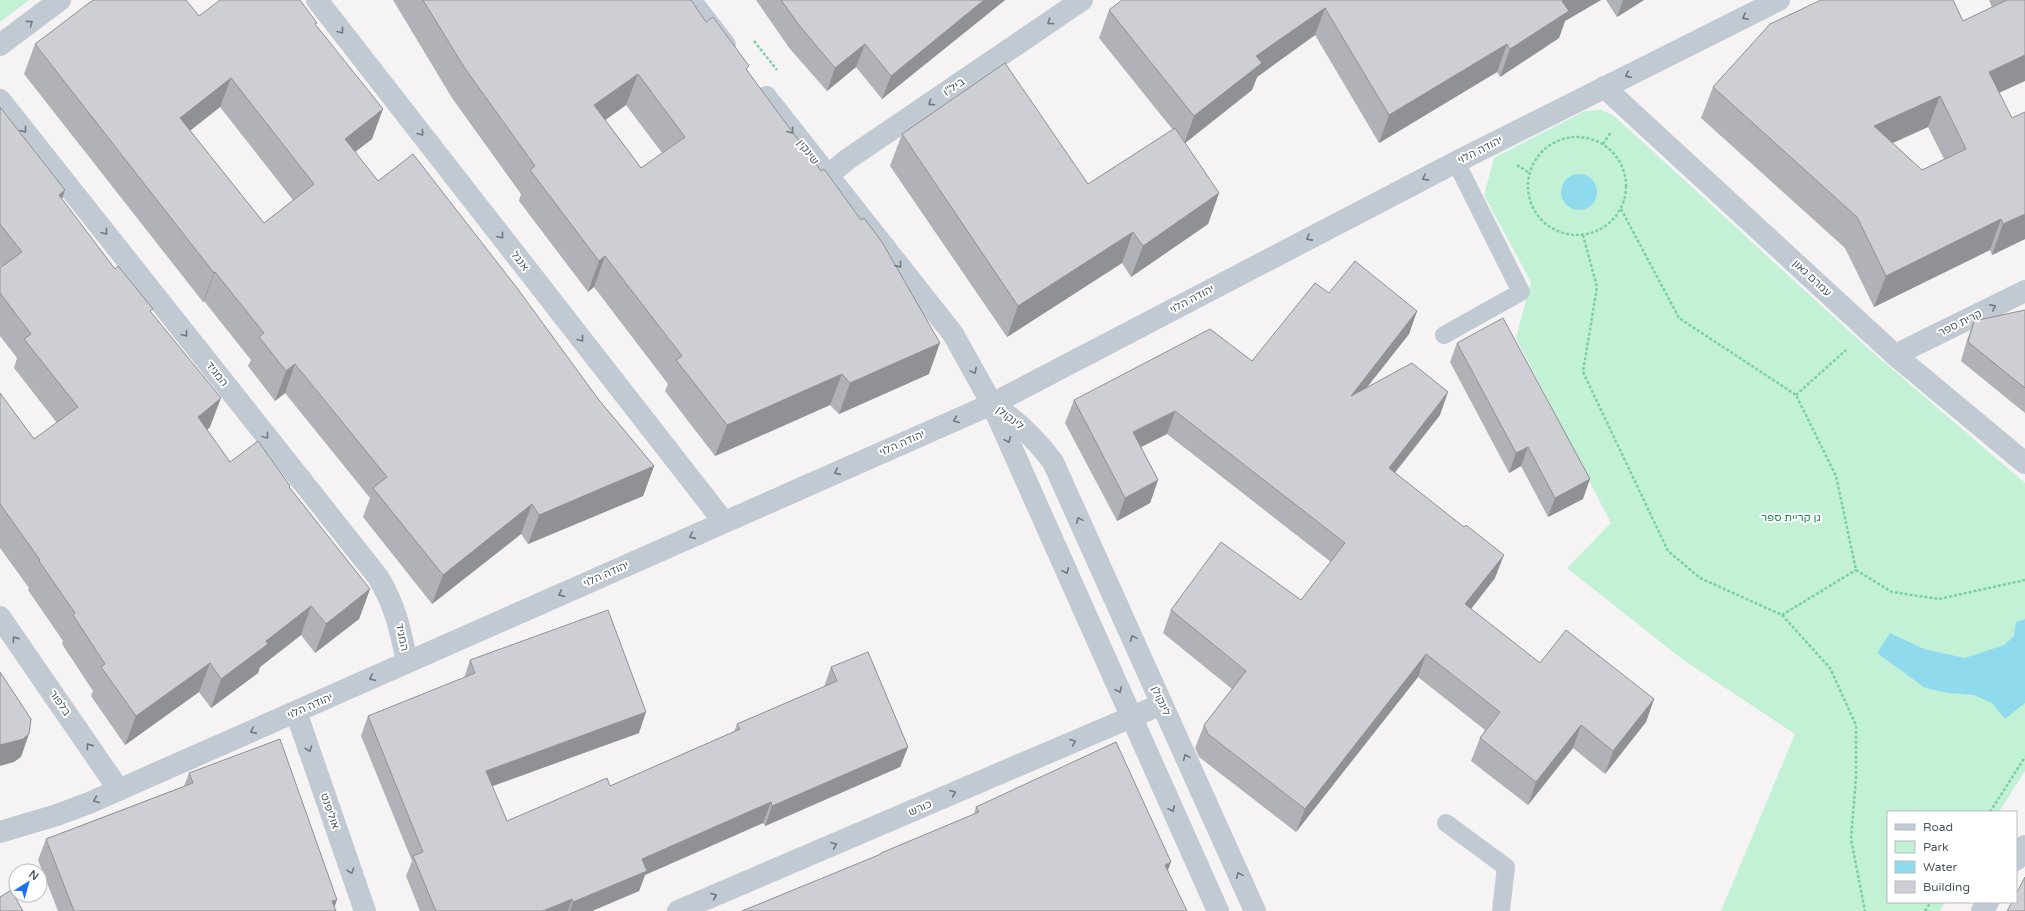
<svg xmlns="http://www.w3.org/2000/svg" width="2025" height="911" viewBox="0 0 2025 911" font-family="'Varela Round','Noto Sans Hebrew',sans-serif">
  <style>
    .green { fill: #c3f1d5 }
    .water { fill: #90daee }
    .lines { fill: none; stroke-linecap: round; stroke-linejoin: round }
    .path { stroke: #7ad0a6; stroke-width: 2.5; stroke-dasharray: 3 2; stroke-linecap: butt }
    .service { stroke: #c1cad2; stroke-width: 18 }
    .minor { stroke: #c1cad2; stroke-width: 22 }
    .tertiary { stroke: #c1cad2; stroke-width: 22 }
    .wall { fill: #b0b2b7; fill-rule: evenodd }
    .shaded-wall { fill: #909195 }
    .building { fill: #cdcfd5; stroke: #909195; fill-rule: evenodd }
    .oneway { stroke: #6e7983 }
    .labels { text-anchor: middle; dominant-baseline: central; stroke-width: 4; stroke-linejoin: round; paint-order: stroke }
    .street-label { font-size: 11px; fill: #4a5661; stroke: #fff }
    .park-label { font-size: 11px; fill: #17864f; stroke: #fff }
  </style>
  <rect width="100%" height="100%" fill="#f5f3f3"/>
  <g class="green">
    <polygon points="0,0 29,0 0,22"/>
    <polygon points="1601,110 1613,115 1870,350 2025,483 2025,771 1999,812 1888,812 1888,902 1945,902 1940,911 1721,911 1795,734 1682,659 1567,568 1611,523 1516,338 1531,282 1484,195 1494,158 1585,111"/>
  </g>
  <g class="water">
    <circle cx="1579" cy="192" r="18"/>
    <polygon points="2025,619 2025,703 2005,719 1992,703 1974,695 1948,693 1925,688 1877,653 1890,633 1924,649 1965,658 2004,645 2014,636 2016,622"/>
  </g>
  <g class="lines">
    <g class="path">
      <polyline points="754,41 777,70"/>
      <circle cx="1577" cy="186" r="49"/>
      <polyline points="1603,144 1611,132"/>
      <polyline points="1517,165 1528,172"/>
      <polyline points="1621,209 1679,318 1796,395 1836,476 1856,570 1892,592 1939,599 2025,580"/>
      <polyline points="1583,235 1597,287 1583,372 1668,551 1700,578 1782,615 1830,668 1856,725 1856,777 1851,839 1865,911"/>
      <polyline points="1796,395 1846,350"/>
      <polyline points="1782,615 1856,570"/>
      <polyline points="1990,812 2025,757"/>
      <polyline points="1925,911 1931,902"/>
    </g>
    <g class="service">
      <polyline points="1444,335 1521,292 1456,162"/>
      <polyline points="1446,823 1506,867 1501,911"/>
    </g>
    <g class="minor">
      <polyline points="317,0 724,522"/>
      <polyline points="1604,87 1895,355 2025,463"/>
      <path d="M 0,100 L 378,577 C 396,607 400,629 407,662"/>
      <polyline points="827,176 848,159 1082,0"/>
      <polyline points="1895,355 2025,291"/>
      <polyline points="296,712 365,911"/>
      <polyline points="2016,860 2025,846"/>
      <polyline points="678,911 1162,704"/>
      <polyline points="1982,911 1988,902"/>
    </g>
    <g class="tertiary">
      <polyline points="690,0 725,45"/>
      <polyline points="0,45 60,0"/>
      <polyline points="766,97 953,334 992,404 1218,911"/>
      <path d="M 993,405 C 1017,421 1036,439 1053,462 L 1255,911"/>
      <polyline points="0,617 119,790"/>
      <polyline points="0,832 57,815 89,803 992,404 1456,162 1779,0"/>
    </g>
  </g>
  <g class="wall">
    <path d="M 393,0 L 691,0 L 706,22 L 748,71 L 929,374 L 839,414 L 830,405 L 715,456 L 665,391 L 668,384 L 594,287 L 588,292 L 519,201 L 521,194 L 452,98 ZM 626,105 L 662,153 L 641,168 L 605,120 Z"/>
    <polygon points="756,0 1005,0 882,99 856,67 827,91 790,49"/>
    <polygon points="1601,0 1565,21 1559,38 1500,77 1497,72 1379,143 1315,35 1257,77 1252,90 1185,143 1219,193 1208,224 1131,277 1122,263 1007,337 890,166 902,134 1088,184 1173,130 1099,38 1109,10"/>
    <polygon points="1606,0 1644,0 1617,17"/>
    <path d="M 1989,0 L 2025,0 L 1999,93 L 2025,239 L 1992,255 L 1990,250 L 1874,307 L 1845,248 L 1701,118 L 1713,87 L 1963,21 L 1992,7 ZM 1928,127 L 1944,159 L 1922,170 L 1892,143 Z"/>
    <path d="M 199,16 L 316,25 L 372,139 L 355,152 L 378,181 L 599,400 L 654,466 L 643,496 L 528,544 L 521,534 L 432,604 L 363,517 L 370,498 L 285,393 L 275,401 L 248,366 L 251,360 L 204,301 L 203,302 L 24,74 L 35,44 ZM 220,107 L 293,200 L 264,223 L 190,131 Z"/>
    <polygon points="0,107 62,199 115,269 151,312 210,427 207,430 230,462 290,486 290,488 370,589 359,619 315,653 301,635 260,667 258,673 211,708 199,692 125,745 91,696 93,691 62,644 63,641 28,590 29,588 0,548 0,393 34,439 57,423 14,368 17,358 0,336 0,268 1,267 0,266"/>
    <polygon points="1329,293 1417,311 1409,334 1367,387 1440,415 1395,473 1495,578 1471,609 1540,663 1654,699 1646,722 1605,774 1573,748 1528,805 1471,761 1480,738 1485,730 1418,677 1296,832 1199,757 1195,748 1204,725 1232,689 1163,633 1171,610 1301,600 1331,562 1167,434 1141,447 1158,480 1150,503 1117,521 1065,423 1074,400 1252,361"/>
    <polygon points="2025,310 2025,413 1961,361 1967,340 1974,321"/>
    <polygon points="1457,343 1583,499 1548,517 1521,466 1509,473 1450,362"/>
    <polygon points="470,660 639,733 492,786 507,821 610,786 734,732 737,724 824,687 831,667 908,747 900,767 765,826 763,823 645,875 639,891 592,911 420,911 406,876 412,861 361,736 368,716 464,678"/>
    <polygon points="189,773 334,906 336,911 58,911 38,860 46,839 184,786"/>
    <polygon points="976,807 1168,871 880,855 881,853 974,814"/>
  </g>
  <g class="shaded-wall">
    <polygon points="984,0 1005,0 882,99 891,76"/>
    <polygon points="1563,0 1601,0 1565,21 1559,38 1500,77 1510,49"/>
    <polygon points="1623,0 1644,0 1617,17"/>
    <polygon points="1325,8 1315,35 1257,77 1252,90 1184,144 1194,116 1256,56"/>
    <polygon points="865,44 856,67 827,91 835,68"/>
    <polygon points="1507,44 1497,72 1379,143 1389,115"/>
    <polygon points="2025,55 2025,81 1977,103 1989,72"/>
    <polygon points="638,74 626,105 582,137 594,105"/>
    <polygon points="231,78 220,107 169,147 180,118"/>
    <polygon points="1940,96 1928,127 1862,157 1874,126"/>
    <polygon points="383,109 372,139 334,168 345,139"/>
    <polygon points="65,190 55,220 59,195"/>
    <polygon points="1219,193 1208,224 1131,277 1143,246"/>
    <polygon points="2025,214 2025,239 1992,255 2003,224"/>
    <polygon points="2001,219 1990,250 1874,307 1886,276"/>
    <polygon points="1133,232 1122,263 1007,337 1018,306"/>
    <polygon points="605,256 594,287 588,292 599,261"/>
    <polygon points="215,272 204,301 203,302 214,273"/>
    <polygon points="1417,311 1409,334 1342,419 1351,396"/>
    <polygon points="940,343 929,374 839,414 850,383"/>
    <polygon points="295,364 285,393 275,401 286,371"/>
    <polygon points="842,374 830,405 715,456 727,425"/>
    <polygon points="1448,392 1440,415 1380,491 1389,468"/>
    <polygon points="221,398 210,427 187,446 198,417"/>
    <polygon points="1175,411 1167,434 1125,455 1133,432"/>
    <polygon points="1528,447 1521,466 1509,473 1516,453"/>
    <polygon points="654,466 643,496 528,544 539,515"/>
    <polygon points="1590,479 1583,499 1548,517 1555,498"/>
    <polygon points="1158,480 1150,503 1117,521 1125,498"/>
    <polygon points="532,504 521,534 432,604 443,575"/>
    <polygon points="1504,555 1495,578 1457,627 1465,604"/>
    <polygon points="370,589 359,619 315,653 326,624"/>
    <polygon points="311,606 301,635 260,667 258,673 211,708 221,679 266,641"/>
    <polygon points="1426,654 1418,677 1296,832 1305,809"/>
    <polygon points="210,663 199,692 125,745 136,716"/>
    <polygon points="1654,699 1646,722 1605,774 1613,751"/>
    <polygon points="646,712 639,733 479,791 486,771"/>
    <polygon points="1581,725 1573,748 1528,805 1536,782"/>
    <polygon points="29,734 21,757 14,762 0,766 0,745"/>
    <polygon points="908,747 900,767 765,826 772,806"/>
    <polygon points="771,802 763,823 645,875 639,891 592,911 570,911 573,902 642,859"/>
    <polygon points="1171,862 1163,884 1165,865"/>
    <polygon points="572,899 568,911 543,911"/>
    <polygon points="337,900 333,911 332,901"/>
  </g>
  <g class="building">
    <path d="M 93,0 L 186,0 L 199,16 L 220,0 L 300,0 L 317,23 L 315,24 L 383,109 L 345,139 L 378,181 L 413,154 L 517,288 L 599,400 L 654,466 L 539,515 L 532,504 L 443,575 L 373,488 L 387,477 L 295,364 L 286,371 L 259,337 L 264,333 L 215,272 L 214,273 L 35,44 ZM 231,78 L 314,184 L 264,223 L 180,118 Z"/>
    <path d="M 423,0 L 691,0 L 706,22 L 713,17 L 749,66 L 746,69 L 821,171 L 824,169 L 861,220 L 864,218 L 882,242 L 940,343 L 850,383 L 842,374 L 727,425 L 676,360 L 682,356 L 605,256 L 599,261 L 530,170 L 535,166 L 464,67 ZM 638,74 L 685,137 L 641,168 L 594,105 Z"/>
    <polygon points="781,0 984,0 891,76 865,44 835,68 799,25"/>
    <polygon points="1122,0 1563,0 1562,1 1569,11 1510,49 1507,44 1389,115 1325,8 1256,56 1262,63 1194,116 1109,10"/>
    <path d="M 1821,0 L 1953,0 L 1963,21 L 2007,0 L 2025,0 L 2025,55 L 1989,72 L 2012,118 L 2025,112 L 2025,214 L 2003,224 L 2001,219 L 1886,276 L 1857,217 L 1713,87 L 1770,24 ZM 1940,96 L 1966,149 L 1922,170 L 1874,126 Z"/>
    <polygon points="1005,63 1088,184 1175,128 1219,193 1143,246 1133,232 1018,306 902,134"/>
    <polygon points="0,107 65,190 59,195 115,269 118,266 153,309 150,311 221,398 198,417 230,462 258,441 290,486 289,487 370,589 326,624 311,606 266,641 268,644 221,679 210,663 136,716 101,667 105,664 73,615 75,613 39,561 40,560 0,504 0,393 34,439 78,407 24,339 31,334 0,293 0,268 22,252 0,224"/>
    <polygon points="1355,261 1417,311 1351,396 1412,363 1448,392 1389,468 1464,527 1466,525 1504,555 1465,604 1540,663 1566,630 1654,699 1613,751 1581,725 1536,782 1480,738 1500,712 1426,654 1305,809 1208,734 1204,725 1246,671 1171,610 1221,542 1301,600 1345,543 1175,411 1133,432 1158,480 1125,498 1074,400 1210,329 1252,361 1315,283 1329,293"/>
    <polygon points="2025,310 2025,388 1968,342 1974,321"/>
    <polygon points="1503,318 1590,479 1555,498 1528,447 1516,453 1457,343"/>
    <polygon points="608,610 646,712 486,771 507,821 607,778 610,786 740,729 737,724 837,681 831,667 868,652 908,747 772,806 771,802 642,859 647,871 573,902 572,899 543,911 436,911 413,856 423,852 368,716 475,673 470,660"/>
    <polygon points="0,672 31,719 29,734 23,739 0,745"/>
    <polygon points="280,739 337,900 332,901 336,911 74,911 46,839 193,783 189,773"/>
    <polygon points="1116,742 1171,862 1165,865 1187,911 742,911 881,854 881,853 979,812 976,807"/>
    <polygon points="2025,877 2025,911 2007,911 2012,902 2016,902 2016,894"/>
    <polygon points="11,890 23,911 0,911 0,897"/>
  </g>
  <defs><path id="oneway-chevron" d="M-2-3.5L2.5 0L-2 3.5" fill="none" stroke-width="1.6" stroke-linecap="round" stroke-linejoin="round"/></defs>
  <g class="oneway">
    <use href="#oneway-chevron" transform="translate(1745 17) rotate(154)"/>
    <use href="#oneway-chevron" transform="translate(1050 22) rotate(146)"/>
    <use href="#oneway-chevron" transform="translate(30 23) rotate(-37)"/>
    <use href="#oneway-chevron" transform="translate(341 31) rotate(52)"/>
    <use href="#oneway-chevron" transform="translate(1628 75) rotate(154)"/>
    <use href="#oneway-chevron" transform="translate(931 103) rotate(146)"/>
    <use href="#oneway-chevron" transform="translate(24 130) rotate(52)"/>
    <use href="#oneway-chevron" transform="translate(791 131) rotate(52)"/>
    <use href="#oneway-chevron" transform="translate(421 133) rotate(52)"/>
    <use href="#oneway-chevron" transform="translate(1425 178) rotate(152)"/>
    <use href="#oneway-chevron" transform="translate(105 232) rotate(52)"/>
    <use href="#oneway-chevron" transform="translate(501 236) rotate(52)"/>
    <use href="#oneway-chevron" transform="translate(1309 238) rotate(152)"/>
    <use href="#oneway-chevron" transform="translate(899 265) rotate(51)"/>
    <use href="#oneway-chevron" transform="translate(1993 307) rotate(-26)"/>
    <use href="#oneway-chevron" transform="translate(185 334) rotate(52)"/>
    <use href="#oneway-chevron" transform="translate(581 339) rotate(52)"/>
    <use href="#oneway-chevron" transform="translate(974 371) rotate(62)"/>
    <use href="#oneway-chevron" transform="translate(956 420) rotate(157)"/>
    <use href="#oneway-chevron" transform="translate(266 436) rotate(52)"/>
    <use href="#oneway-chevron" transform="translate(1008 440) rotate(66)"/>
    <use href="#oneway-chevron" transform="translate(837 472) rotate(156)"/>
    <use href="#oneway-chevron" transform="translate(1079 520) rotate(-114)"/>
    <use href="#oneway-chevron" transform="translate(692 536) rotate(156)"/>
    <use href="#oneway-chevron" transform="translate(1066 571) rotate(66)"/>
    <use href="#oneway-chevron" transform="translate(561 594) rotate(156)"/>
    <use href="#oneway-chevron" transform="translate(1133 638) rotate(-114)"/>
    <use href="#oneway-chevron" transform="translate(15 639) rotate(-125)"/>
    <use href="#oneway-chevron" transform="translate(372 678) rotate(156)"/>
    <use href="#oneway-chevron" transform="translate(1119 690) rotate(66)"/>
    <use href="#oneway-chevron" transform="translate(253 731) rotate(156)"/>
    <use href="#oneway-chevron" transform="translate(1073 742) rotate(-23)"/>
    <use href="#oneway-chevron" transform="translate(89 746) rotate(-125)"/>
    <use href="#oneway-chevron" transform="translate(309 749) rotate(71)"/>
    <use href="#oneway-chevron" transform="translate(1186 757) rotate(-114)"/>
    <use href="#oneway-chevron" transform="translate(953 793) rotate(-23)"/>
    <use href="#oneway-chevron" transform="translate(96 800) rotate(157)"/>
    <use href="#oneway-chevron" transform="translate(1172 809) rotate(66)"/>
    <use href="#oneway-chevron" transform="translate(834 845) rotate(-23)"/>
    <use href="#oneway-chevron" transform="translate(351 871) rotate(71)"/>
    <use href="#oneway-chevron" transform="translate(1239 875) rotate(-114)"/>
    <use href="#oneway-chevron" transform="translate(714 896) rotate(-23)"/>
  </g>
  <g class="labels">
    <g class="street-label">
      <text transform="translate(954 87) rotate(-34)">ביל"ו</text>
      <text transform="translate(1480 150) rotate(-27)">יהודה הלוי</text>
      <text transform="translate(808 152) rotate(52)">שינקין</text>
      <text transform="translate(520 261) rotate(52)">אנגל</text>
      <text transform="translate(1812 278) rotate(43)">עמרם גאון</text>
      <text transform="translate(1192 299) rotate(-28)">יהודה הלוי</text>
      <text transform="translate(1960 323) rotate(-26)">קרית ספר</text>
      <text transform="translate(217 374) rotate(52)">המגיד</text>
      <text transform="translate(1010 418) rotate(37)">לינקולן</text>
      <text transform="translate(902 443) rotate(-24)">יהודה הלוי</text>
      <text transform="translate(606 574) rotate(-24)">יהודה הלוי</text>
      <text transform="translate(402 637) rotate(78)">המגיד</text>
      <text transform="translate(1161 701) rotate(66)">לינקולן</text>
      <text transform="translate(60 703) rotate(55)">בלפור</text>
      <text transform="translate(310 706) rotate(-24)">יהודה הלוי</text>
      <text transform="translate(920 808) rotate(-23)">כורש</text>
      <text transform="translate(330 811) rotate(71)">אוליפנט</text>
    </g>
    <g class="park-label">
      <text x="1791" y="517">גן קריית ספר</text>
    </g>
  </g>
  <rect x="1887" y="811" width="130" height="92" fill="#ffffff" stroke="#b7bbc0"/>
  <rect x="1895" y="824" width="20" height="6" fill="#c1cad2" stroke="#b7bbc0"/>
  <text x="1923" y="831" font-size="12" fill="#4a5661">Road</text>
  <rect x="1895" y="841" width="20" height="12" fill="#c3f1d5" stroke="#b7bbc0"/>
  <text x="1923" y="851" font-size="12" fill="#4a5661">Park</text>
  <rect x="1895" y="861" width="20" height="12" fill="#90daee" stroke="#b7bbc0"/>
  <text x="1923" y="871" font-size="12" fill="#4a5661">Water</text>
  <rect x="1895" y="881" width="20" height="12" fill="#cdcfd5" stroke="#b7bbc0"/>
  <text x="1923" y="891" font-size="12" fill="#4a5661">Building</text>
  <g transform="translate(28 883) rotate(37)"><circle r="19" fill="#ffffff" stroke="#b7bbc0"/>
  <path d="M0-3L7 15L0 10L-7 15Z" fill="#1a73e8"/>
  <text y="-6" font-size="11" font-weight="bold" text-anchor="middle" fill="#4a5661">N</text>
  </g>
</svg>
